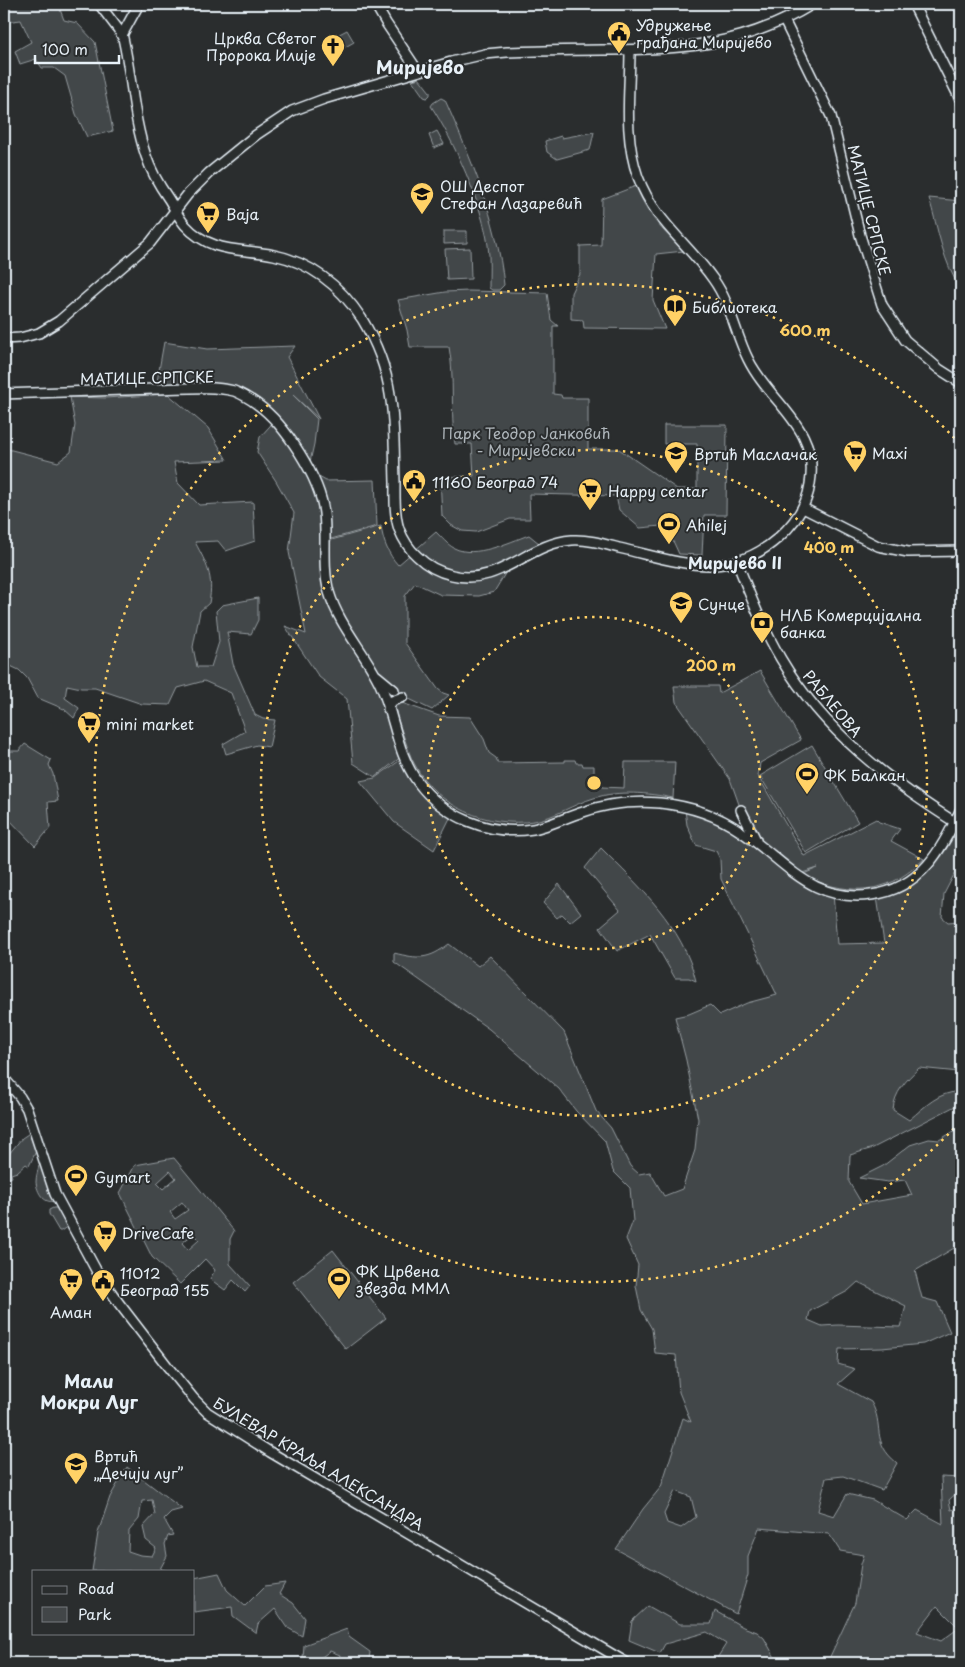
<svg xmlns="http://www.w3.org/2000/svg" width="965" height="1667" viewBox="0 0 965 1667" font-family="'Playpen Sans',sans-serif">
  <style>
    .green { fill: #424648; stroke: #959ca0; fill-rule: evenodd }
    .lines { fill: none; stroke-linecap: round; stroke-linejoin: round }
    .secondary-casing { stroke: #e8f1f8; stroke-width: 12 }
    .secondary { stroke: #2a2d2e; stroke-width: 9 }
    .ring { fill: none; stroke: #ffd166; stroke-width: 2.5; stroke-dasharray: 2.5 5 }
    .labels { text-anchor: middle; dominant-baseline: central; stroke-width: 4; stroke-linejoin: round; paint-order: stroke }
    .poi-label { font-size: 15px; fill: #e8f1f8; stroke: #2a2d2e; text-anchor: start }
    .street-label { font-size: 15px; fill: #e8f1f8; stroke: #2a2d2e }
    .park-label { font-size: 15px; fill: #aeb5ba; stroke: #2a2d2e }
    .neighbourhood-label { font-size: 16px; font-weight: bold; fill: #e8f1f8; stroke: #2a2d2e }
    .quarter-label { font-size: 18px; font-weight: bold; fill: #e8f1f8; stroke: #2a2d2e }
    .centre { fill: #ffd166; stroke: #2a2d2e; stroke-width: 2.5 }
    .ring-label { font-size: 15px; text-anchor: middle; font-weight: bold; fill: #ffd166; stroke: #2a2d2e; stroke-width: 4; stroke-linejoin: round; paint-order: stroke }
  </style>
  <rect width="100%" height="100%" fill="#2a2d2e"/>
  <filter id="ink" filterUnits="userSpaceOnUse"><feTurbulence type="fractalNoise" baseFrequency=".02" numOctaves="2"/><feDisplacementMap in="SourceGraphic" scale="10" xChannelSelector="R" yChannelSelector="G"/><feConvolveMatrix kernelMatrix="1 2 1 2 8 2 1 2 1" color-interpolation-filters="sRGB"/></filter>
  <g filter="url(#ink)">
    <g class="green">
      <polygon points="20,4 58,4 64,20 77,23 95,42 113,131 87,137 76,114 65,76 54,68 42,68 36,59 20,64 15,51 31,42 21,20 4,22 4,10"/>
      <polygon points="347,30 354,42 333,54 326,41"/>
      <polygon points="419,78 430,92 430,95 427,98 424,97 412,80"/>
      <path d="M 441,98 L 445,100 C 472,162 497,218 504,285 L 499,290 L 492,290 L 489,288 C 489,273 490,259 488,245 C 482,204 454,141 431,106 L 433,103 Z"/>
      <polygon points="437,131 444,144 434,148 429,135"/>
      <polygon points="594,132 590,150 557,159 547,152 545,141 561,136 562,138"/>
      <path d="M 636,186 C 649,217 660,228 684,251 L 656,254 L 653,300 L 665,329 L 584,328 L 583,320 L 571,319 L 571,293 L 580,274 L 580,246 L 601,245 L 602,199 Z"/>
      <path d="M 929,198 L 961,201 L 961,289 C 943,264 938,228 929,198 Z"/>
      <polygon points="444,231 467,231 467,243 444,244"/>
      <polygon points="470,248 471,279 447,280 445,249"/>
      <path d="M 469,291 L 547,293 L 551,320 L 558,326 L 553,326 L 553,394 L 561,395 L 562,398 L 588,398 L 588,449 L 619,449 L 677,489 L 697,489 L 697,444 L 664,444 L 664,425 L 727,425 L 726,515 L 704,515 L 702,555 L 679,554 L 674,543 L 661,526 L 640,528 L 619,510 L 616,496 L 529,494 L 530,519 L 510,519 L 476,532 L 462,531 L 451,525 L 442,516 L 440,477 L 474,476 L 472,444 L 455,444 C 450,412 455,379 449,347 L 410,347 L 407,330 L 398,300 L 445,292 Z"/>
      <polygon points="164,342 207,349 295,346 287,357 319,419 293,395 317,419 314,444 308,471 326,481 375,480 377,526 324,541 325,579 377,683 401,757 375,777 353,763 347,699 319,677 285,626 306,634 289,552 294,513 276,481 257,452 260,437 278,417 249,394 156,387"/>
      <path d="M 168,394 L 208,428 L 227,460 L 174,462 L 178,483 L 199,505 L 253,502 L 255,541 L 226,551 L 218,541 L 195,542 C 207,565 214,576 209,603 L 200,611 L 193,647 L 197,667 L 211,667 L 219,642 L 216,611 L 222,605 L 258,598 L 258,620 L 251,634 L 227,632 L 233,664 L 255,715 L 263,719 L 275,720 L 269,747 L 257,745 L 226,754 L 223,744 L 245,731 L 231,693 L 204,681 L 178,688 L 170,705 L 142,704 L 95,688 L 81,688 L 67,685 L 65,698 L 79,708 L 74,718 L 64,709 L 38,698 L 27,678 L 19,670 L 4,663 L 4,448 L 58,462 L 71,452 L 75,425 L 70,397 L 105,398 Z"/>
      <path d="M 381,526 C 383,541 388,554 398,565 L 436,532 C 441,537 448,545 454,548 C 475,559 509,542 529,535 L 545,548 L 509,567 L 494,592 L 479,596 L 441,595 L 415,583 L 405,596 L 405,643 L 438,689 L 443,693 L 449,695 L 432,710 L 405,697 L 375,673 L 343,619 L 330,587 L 328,541 Z"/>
      <path d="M 760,671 L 801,740 L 760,763 L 758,776 L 804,856 L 876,819 L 879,822 L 900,829 L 891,841 L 924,859 C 918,864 912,870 906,874 C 874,897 835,891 801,875 L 818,868 L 802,873 L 762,841 L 741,810 L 730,779 L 676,702 L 674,686 L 718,686 L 719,693 Z"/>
      <path d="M 398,703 L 402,703 L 439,716 L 470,717 L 484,739 L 489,753 L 496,758 L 498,763 L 565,762 L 565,760 L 575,760 L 576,763 L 582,763 L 583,766 L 594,766 L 594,779 L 602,779 L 602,787 L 624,788 L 625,762 L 675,762 L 673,798 C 649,793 618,790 594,798 C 573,804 556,817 534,821 C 488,828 437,807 415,765 C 410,757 408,748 405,740 C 401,729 397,719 395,707 Z"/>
      <polygon points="25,744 51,760 49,765 53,774 58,801 48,802 50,828 35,846 4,814 4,755 11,751 19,751"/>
      <polygon points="812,745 858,822 806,853 760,776"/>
      <polygon points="402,759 451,816 434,850 394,822 360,781 375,778"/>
      <path d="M 685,810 C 738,828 785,863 833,893 L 837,944 L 884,943 L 877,897 L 909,886 L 934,865 L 952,838 L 961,835 L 961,861 L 944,894 L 942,917 L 948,922 L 961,921 L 961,953 L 955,956 L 961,961 L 961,1016 L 958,1024 L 961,1026 L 961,1070 L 959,1072 L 919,1068 C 906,1080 894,1093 893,1110 L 909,1120 C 927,1105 937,1093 961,1091 L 961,1103 L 873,1148 L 850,1155 L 849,1182 L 862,1204 L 912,1195 L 905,1180 L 888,1182 L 859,1178 L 883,1166 L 910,1145 L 929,1139 L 939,1140 L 961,1127 L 961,1244 L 915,1271 L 922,1298 L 937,1302 L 950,1332 L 923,1344 L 882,1348 L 839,1349 L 838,1364 L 855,1369 L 838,1384 L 871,1402 C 885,1426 870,1441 897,1463 L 882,1490 L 843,1476 L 826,1478 L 818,1511 L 834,1516 L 847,1494 L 873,1500 L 907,1520 L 917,1510 L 943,1524 L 941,1477 L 961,1478 L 961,1489 L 949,1500 L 951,1510 L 961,1507 L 961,1578 L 956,1586 L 961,1592 L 961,1663 L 827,1663 L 855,1603 L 861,1564 L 864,1555 L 840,1551 L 829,1534 L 759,1528 L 748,1556 L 748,1575 L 736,1614 L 616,1549 L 643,1509 L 661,1487 L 683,1418 L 691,1422 L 679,1392 L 676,1355 L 655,1353 L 652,1329 L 641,1310 L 636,1286 L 638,1265 L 626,1239 L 633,1221 L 630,1188 L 613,1171 L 605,1141 L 576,1111 L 559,1089 L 489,1029 L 394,962 L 394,953 C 419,959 428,960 449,944 L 478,966 L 490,956 L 564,1032 L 596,1111 L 611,1128 L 630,1166 L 639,1174 L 650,1172 L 664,1196 L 682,1189 L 695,1150 L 698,1119 L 686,1060 L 675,1017 L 689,1014 L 710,1005 L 720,1015 L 747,1003 L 777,995 L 721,879 L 720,859 L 716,851 L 696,845 L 687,825 ZM 858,1282 L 906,1306 L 900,1327 L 838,1325 L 822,1326 L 808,1320 L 810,1311 L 848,1291 ZM 675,1491 L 691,1497 L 696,1517 L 681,1528 L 667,1523 L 664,1514 ZM 937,1606 L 959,1628 L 941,1641 L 917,1632 Z"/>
      <path d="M 601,848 C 640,887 683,926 696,981 L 689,978 L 675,978 L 650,934 L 617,951 L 600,927 L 620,910 L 585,868 Z"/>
      <polygon points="559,884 581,913 570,922 562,914 557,918 543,903"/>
      <polygon points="31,1132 37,1149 29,1166 26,1164 17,1172 11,1174 12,1177 4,1180 4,1160 22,1138"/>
      <path d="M 174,1158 L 234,1231 L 230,1239 L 230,1264 L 250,1286 L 245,1292 L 233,1280 L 225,1290 L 210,1279 L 215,1270 L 205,1259 L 180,1284 L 152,1257 L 120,1193 L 135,1165 ZM 170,1171 L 176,1178 L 163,1189 L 157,1183 ZM 182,1202 L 188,1210 L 175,1219 L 170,1212 ZM 193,1234 L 199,1240 L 188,1250 L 182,1243 Z"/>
      <path d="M 42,1164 L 54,1201 C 44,1204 37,1192 36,1182 C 36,1176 38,1171 39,1165 Z"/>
      <polygon points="53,1208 58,1208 68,1226 61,1231 59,1231 49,1214 49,1210"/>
      <polygon points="333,1250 386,1318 346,1349 293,1282"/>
      <path d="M 127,1467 L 182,1509 L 171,1512 L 164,1519 L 173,1535 L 168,1536 L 165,1544 L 167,1556 L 160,1569 L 169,1571 L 92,1571 L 98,1533 L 110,1497 ZM 152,1500 L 155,1514 L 143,1527 L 146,1540 L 156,1548 L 152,1556 L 140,1555 L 128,1551 L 129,1531 L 139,1519 L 142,1501 Z"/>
      <polygon points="219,1573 227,1590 245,1606 265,1586 285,1583 279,1594 293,1603 305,1618 302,1636 288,1628 275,1609 258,1624 256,1633 233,1616 232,1607 194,1612 194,1578"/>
      <polygon points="648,1606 680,1624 711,1624 715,1611 743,1627 757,1632 764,1638 778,1663 714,1663 726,1644 707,1632 665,1644 660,1653 629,1640 632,1621"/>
      <polygon points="347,1629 349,1637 370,1652 369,1660 373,1663 338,1663 340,1655 330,1651 319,1659 303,1658 304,1645"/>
    </g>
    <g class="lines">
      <g class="secondary-casing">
        <g id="secondary">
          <path d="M 99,4 L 118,29 L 123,38 C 132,77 133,118 146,156 C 151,171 159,185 168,198 C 174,207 178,217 185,225 C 211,254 241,248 274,255 C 312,263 341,287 362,319 C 376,342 386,367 390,394 C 395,423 394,452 395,482 C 395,497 394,514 399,529 C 403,539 409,549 417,556 C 426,565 439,572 452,575 C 500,587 527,543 572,540 C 588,539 604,544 619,548 C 677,561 727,583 778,538 C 795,523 807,506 810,484 C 820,427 770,404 748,359 C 735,333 731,304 713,279 C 687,242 655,222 638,177 C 623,135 630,92 630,50"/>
          <polyline points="375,4 386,23 418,71"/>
          <polyline points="913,4 961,101"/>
          <polyline points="784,20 831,116 860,235 882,305 905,340 939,369 961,383"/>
          <polyline points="122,35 139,4"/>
          <path d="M 4,339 L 20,338 L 39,333 L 59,321 L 150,243 L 188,194 L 209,173 L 256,135 L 292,111 L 324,99 L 451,62 L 485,54 L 507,52 C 539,51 571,50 603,50 C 682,49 743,47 813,4"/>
          <path d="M 4,394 C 54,392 104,391 155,389 C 180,389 209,385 234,391 C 242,394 250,399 257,404 C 285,424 320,478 324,513 C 327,539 322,567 329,592 C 339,626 365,652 380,684 C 395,716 396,752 417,781 C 443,817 489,836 533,829 C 550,826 566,817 583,812 C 608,803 634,801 660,803 C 688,806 717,815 740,831 C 785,860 810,903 871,895 C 921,889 942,849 961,809"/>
          <polyline points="803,508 878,546 908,552 961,551"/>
          <path d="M 737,562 C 750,595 763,629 781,659 C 824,732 890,782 961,826"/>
          <polyline points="377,676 394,690"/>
          <polyline points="388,709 392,701 403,697"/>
          <polyline points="741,810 756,840"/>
          <polyline points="4,1078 20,1097 27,1109 55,1194 96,1270 118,1302 168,1367 194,1399 207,1412 270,1452 627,1663"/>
        </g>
      </g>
      <use href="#secondary" class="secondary"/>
    </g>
  </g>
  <g class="ring">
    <circle cx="594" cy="783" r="166"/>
    <circle cx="594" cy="783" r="333"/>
    <path d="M959 1123A499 499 0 1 1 959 443"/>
  </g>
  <defs>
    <g id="civic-pin" transform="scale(1.25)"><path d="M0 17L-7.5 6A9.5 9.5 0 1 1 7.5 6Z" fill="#ffd166" stroke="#2a2d2e"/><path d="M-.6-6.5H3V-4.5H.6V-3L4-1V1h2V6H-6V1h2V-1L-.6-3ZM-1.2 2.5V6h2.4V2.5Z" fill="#111"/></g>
    <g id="church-pin" transform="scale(1.25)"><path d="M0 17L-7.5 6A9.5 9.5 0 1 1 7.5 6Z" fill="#ffd166" stroke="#2a2d2e"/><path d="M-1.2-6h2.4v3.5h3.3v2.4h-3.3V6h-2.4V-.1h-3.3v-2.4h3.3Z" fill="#111"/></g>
    <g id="school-pin" transform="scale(1.25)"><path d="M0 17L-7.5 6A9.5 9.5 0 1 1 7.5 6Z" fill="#ffd166" stroke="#2a2d2e"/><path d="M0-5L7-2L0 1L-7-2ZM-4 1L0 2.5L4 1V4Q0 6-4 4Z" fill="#111"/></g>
    <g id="supermarket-pin" transform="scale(1.25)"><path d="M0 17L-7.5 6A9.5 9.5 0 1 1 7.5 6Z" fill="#ffd166" stroke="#2a2d2e"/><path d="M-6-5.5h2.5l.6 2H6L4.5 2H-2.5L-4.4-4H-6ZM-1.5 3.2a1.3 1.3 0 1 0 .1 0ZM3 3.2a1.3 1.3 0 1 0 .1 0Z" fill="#111"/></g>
    <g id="library-pin" transform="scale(1.25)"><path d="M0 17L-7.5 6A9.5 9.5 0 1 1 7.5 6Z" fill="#ffd166" stroke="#2a2d2e"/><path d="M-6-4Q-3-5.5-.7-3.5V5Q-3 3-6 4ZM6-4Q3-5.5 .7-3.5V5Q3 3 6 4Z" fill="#111"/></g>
    <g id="stadium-pin" transform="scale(1.25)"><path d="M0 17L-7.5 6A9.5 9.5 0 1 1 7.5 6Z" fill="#ffd166" stroke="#2a2d2e"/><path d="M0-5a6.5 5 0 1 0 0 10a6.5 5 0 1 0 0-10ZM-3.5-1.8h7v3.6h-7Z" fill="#111"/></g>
    <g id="bank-pin" transform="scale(1.25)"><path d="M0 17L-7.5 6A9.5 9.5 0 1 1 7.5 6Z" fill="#ffd166" stroke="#2a2d2e"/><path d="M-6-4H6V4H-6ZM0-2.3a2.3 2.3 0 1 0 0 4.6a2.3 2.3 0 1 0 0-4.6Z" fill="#111"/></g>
  </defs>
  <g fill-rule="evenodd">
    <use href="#civic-pin" x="619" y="33"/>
    <use href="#church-pin" x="333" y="46"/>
    <use href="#school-pin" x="422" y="194"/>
    <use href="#supermarket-pin" x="208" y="213"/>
    <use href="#library-pin" x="675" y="306"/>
    <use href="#supermarket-pin" x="855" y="452"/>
    <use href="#school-pin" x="676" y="453"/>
    <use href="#civic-pin" x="414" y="481"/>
    <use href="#supermarket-pin" x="590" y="490"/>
    <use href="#stadium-pin" x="669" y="524"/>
    <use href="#school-pin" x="681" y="603"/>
    <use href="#bank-pin" x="762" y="623"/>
    <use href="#supermarket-pin" x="89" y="723"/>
    <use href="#stadium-pin" x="807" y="774"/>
    <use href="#stadium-pin" x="76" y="1176"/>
    <use href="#supermarket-pin" x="105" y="1232"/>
    <use href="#stadium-pin" x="339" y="1279"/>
    <use href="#supermarket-pin" x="71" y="1280"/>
    <use href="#civic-pin" x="103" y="1281"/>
    <use href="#school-pin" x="76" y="1464"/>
  </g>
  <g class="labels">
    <g class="poi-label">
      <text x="636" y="24">Удружење<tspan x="636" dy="17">грађана Миријево</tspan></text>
      <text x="316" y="37" text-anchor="end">Црква Светог<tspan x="316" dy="17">Пророка Илије</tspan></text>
      <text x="440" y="185">ОШ Деспот<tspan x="440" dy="17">Стефан Лазаревић</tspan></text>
      <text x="226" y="213">Baja</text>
      <text x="692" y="306">Библиотека</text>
      <text x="872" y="452">Maxi</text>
      <text x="694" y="453">Вртић Маслачак</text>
      <text x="432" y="481">11160 Београд 74</text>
      <text x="608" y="490">Happy centar</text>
      <text x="686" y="524">Ahilej</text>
      <text x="698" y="603">Сунце</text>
      <text x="780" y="614">НЛБ Комерцијална<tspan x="780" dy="17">банка</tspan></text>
      <text x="106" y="723">mini market</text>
      <text x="824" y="774">ФК Балкан</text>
      <text x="94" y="1176">Gymart</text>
      <text x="122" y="1232">DriveCafe</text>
      <text x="356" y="1270">ФК Црвена<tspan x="356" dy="17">звезда ММЛ</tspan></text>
      <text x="120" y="1272">11012<tspan x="120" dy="17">Београд 155</tspan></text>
      <text x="71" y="1311" text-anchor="middle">Аман</text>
      <text x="94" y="1455">Вртић<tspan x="94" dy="17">„Дечији луг”</tspan></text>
    </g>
    <g class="street-label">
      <text transform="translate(870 210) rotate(76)">МАТИЦЕ СРПСКЕ</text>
      <text transform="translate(147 377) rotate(-1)">МАТИЦЕ СРПСКЕ</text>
      <text transform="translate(833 703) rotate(50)">РАБЛЕОВА</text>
      <text transform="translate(319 1463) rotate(31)">БУЛЕВАР КРАЉА АЛЕКСАНДРА</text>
    </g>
    <g class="park-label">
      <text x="526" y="432">Парк Теодор Јанковић<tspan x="526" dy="17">- Миријевски</tspan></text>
    </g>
    <g class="neighbourhood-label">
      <text x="735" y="562">Миријево II</text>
    </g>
    <g class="quarter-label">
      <text x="420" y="66">Миријево</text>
      <text x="89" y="1380">Мали<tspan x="89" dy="21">Мокри Луг</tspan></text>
    </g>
  </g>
  <circle cx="594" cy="783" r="8" class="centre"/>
  <g class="ring-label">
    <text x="805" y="336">600 m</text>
    <text x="829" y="553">400 m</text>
    <text x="711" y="671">200 m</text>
  </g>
  <rect width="965" height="1667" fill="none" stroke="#2a2d2e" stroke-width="20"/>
  <rect x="10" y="10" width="945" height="1647" fill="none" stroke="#e8f1f8" stroke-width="2" filter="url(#ink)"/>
  <rect x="32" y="1570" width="162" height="65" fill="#2a2d2e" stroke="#767b7f"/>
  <rect x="42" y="1586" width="25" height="8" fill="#2a2d2e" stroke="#767b7f"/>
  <text x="78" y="1594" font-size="15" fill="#e8f1f8">Road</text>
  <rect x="42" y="1607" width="25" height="15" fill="#424648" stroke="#767b7f"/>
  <text x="78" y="1620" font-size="15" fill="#e8f1f8">Park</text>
  <path d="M35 55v8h84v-8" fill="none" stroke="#e8f1f8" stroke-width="2.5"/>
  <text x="42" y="55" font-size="15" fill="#e8f1f8" stroke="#2a2d2e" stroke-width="4" paint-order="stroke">100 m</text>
</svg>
